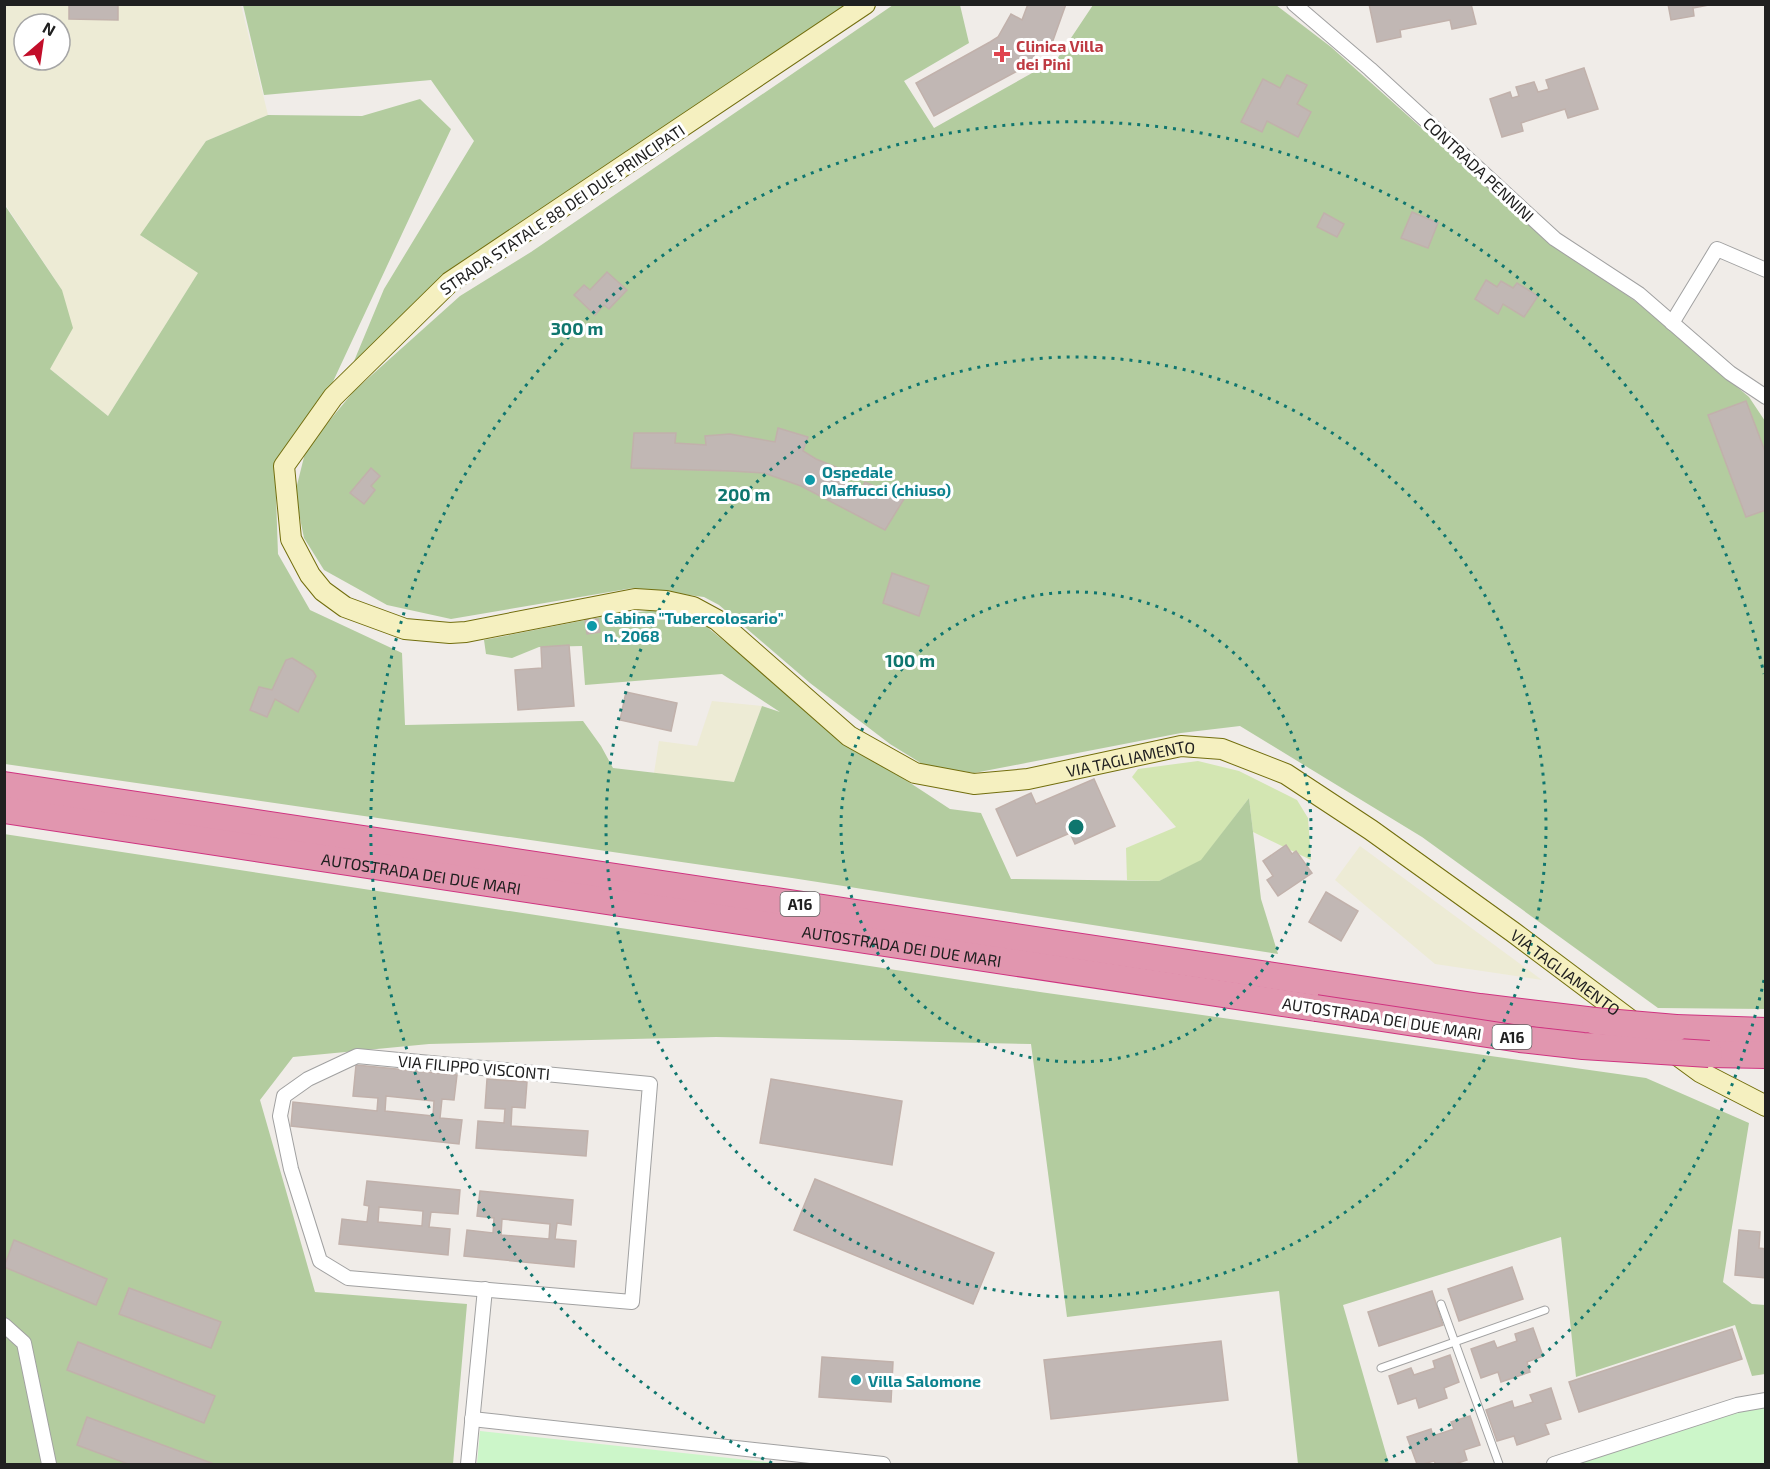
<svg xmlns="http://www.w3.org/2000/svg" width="1770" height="1469" viewBox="0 0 1770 1469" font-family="'Exo 2',sans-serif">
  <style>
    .farmland { fill: #edebd5; fill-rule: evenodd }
    .grass { fill: #d3e6b2 }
    .forest { fill: #b3cc9f }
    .park { fill: #ccf6c9 }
    .building { fill: #c1b7b4; stroke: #c1b1ab; stroke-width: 1.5; fill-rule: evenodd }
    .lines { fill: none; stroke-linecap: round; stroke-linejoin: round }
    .lane-casing { stroke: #a1a1a1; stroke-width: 9 }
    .street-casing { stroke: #a1a1a1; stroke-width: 16 }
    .secondary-casing { stroke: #726e0d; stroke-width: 22 }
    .highway-casing { stroke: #cf3480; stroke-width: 28 }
    .lane { stroke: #fff; stroke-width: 7 }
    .street { stroke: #fff; stroke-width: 14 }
    .secondary { stroke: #f5f0c0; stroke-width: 20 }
    .highway { stroke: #e196af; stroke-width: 26 }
    .highway-bridge-casing { stroke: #cf3480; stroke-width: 28; stroke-linecap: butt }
    .highway-bridge { stroke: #e196af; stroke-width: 26 }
    .ring { fill: none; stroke: #0f766e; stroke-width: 3; stroke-dasharray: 3 6 }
    .health-dot { fill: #e0444e; stroke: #fff; stroke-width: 2 }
    .culture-dot { fill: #0f9aa8; stroke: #fff; stroke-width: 2 }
    .labels { text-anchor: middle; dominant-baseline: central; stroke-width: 6; stroke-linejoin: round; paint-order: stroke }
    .shield { fill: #fff; stroke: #636363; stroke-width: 1.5 }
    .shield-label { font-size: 15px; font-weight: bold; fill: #202020 }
    .health-label { font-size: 16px; font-weight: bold; fill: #be3a42; stroke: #fff; text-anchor: start }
    .street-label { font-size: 16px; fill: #202020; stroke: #fff }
    .culture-label { font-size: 16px; font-weight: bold; fill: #0d838f; stroke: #fff; text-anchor: start }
    .centre { fill: #0f766e; stroke: #fff; stroke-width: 3 }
    .ring-label { font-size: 18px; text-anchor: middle; font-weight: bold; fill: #0f766e; stroke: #fff; stroke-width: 6; stroke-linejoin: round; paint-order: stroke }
  </style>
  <rect width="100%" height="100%" fill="#f0ece8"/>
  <g class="farmland">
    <path d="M 4,5 L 241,5 L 268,115 L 206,141 L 141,236 L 199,272 L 108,416 L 49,368 L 62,290 L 5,204 ZM 24,24 L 60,24 L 60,60 L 24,60 Z"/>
    <polygon points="712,701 762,706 734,782 654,773 659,741 697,746"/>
    <polygon points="1360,846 1542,980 1435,964 1335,880"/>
  </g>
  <polygon class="grass" points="1198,761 1239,771 1297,800 1308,818 1311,860 1253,832 1249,798 1201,861 1159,881 1127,880 1126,848 1176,827 1132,777 1138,769"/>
  <g class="forest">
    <polygon points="243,5 850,5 433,289 347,378 384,289 474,141 431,80 264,95"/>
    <polygon points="893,5 960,5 969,43 904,81 934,128 1057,59 1093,5 1276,5 1331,47 1549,242 1638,303 1749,397 1765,421 1765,1009 1658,1008 1422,837 1240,726 1181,733 974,773 924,765 890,744 810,683 719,605 704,597 633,588 451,619 387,605 324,570 304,538 295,493 306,449 354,391 460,296 531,252"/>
    <polygon points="420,99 451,129 330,388 275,467 278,554 310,610 402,653 405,725 583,721 601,746 613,768 734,782 762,706 780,712 722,674 585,685 582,646 539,647 512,658 486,654 484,640 606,616 656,610 702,623 811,712 817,722 950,809 981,813 1011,879 1159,881 1201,860 1249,798 1261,899 1278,954 792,878 5,764 4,204 62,290 73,328 50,369 108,416 198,273 140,235 206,141 268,115 362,116"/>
    <polygon points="4,834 1040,992 1646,1078 1749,1123 1723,1282 1752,1304 1765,1305 1765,1374 1752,1376 1735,1325 1576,1377 1561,1237 1343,1305 1389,1464 1298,1464 1279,1291 1067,1317 1031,1044 716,1037 429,1044 293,1057 260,1100 315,1292 467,1304 453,1464 5,1464"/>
  </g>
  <g class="park">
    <polygon points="1765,1400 1765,1464 1554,1464"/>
    <polygon points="480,1431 784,1464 477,1464"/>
  </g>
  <g class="building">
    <polygon points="69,4 118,4 118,20 69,19"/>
    <polygon points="1028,4 1066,4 1051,46 1038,41 1032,63 934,116 916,83 990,42 998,37 1011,14 1022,20"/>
    <polygon points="1369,4 1471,4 1476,24 1452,29 1450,20 1400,30 1401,37 1377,42"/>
    <polygon points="1668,4 1714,4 1693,8 1694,16 1671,20"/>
    <polygon points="1584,68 1598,109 1568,118 1565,109 1521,123 1523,131 1502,137 1490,99 1510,92 1512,98 1519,96 1516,87 1534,82 1538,92 1549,89 1546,80"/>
    <polygon points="1287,75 1307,85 1297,104 1311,112 1298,137 1267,121 1262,132 1241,122 1263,79 1280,88"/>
    <polygon points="1412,212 1438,223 1428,248 1401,238"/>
    <polygon points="1324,213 1344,224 1337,237 1317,227"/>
    <polygon points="607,272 627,290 609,309 604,305 595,315 574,295 584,285 590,290"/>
    <polygon points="1486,280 1497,287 1501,281 1513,288 1517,283 1538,296 1524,317 1503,304 1498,314 1475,299"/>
    <polygon points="1746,401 1766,454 1766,510 1746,517 1708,415"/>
    <polygon points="778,428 808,437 803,451 816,459 838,468 834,477 861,490 865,482 904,499 885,530 801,486 764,473 731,471 631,468 634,433 676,433 675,443 706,445 705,436 730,434 775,442"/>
    <polygon points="371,468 380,476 371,486 375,490 364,504 350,493"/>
    <polygon points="892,573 929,586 919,616 883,603"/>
    <polygon points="598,619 600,632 587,634 585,620"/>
    <polygon points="569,645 574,706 518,710 515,670 542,668 541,647"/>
    <polygon points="292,658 313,671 316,676 298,712 275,699 267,717 250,710 259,687 272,690 286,660"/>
    <polygon points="626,692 677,703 671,731 620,720"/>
    <polygon points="1094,779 1115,826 1075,844 1070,833 1017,856 996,809 1031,793 1036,804"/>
    <polygon points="1286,845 1292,854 1296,851 1312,873 1278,896 1267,880 1273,876 1263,861"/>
    <polygon points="1326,892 1358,911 1341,941 1309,922"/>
    <path d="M 356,1065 L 457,1075 L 454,1100 L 442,1099 L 440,1118 L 462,1120 L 459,1144 L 291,1126 L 293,1102 L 377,1111 L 378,1098 L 353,1096 ZM 386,1096 L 434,1101 L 433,1116 L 385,1111 Z"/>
    <polygon points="487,1079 527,1082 525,1108 512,1107 511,1126 588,1131 586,1156 476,1148 478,1121 504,1123 505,1109 485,1108"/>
    <polygon points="771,1079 902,1101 892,1165 760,1143"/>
    <polygon points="815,1179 994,1253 973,1304 794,1230"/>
    <path d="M 367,1181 L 460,1190 L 458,1214 L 431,1212 L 429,1227 L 450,1229 L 448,1255 L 339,1244 L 342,1219 L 367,1222 L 369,1206 L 364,1205 ZM 379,1207 L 423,1211 L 422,1226 L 378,1222 Z"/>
    <path d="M 480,1191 L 573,1200 L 571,1225 L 557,1223 L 555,1239 L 576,1241 L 574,1267 L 464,1256 L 467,1230 L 493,1233 L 494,1218 L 477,1216 ZM 502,1219 L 550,1224 L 549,1239 L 501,1235 Z"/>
    <polygon points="1739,1230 1760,1232 1759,1248 1766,1249 1766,1278 1735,1275"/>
    <polygon points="14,1240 107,1279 96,1305 4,1267"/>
    <polygon points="1512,1267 1523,1299 1459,1321 1448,1289"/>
    <polygon points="129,1288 221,1322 211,1348 119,1314"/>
    <polygon points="1432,1291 1443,1325 1379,1346 1368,1312"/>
    <polygon points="1533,1328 1543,1356 1527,1362 1530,1372 1501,1382 1498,1372 1481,1378 1471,1349 1494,1341 1497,1348 1517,1341 1515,1334"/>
    <polygon points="1732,1329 1742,1359 1579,1412 1569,1382"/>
    <polygon points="1221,1341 1228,1400 1051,1419 1044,1360"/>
    <polygon points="78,1342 215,1396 204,1423 67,1370"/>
    <polygon points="1450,1355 1459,1382 1444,1388 1447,1398 1419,1408 1416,1398 1398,1404 1389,1376 1411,1368 1414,1375 1435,1368 1433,1361"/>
    <polygon points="822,1357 893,1362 891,1402 819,1397"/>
    <polygon points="1551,1388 1561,1419 1545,1424 1549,1434 1517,1445 1514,1436 1497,1441 1486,1410 1512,1401 1514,1408 1533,1402 1530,1395"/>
    <polygon points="1470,1416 1480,1445 1464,1450 1467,1460 1455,1464 1436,1464 1434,1461 1423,1464 1417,1464 1407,1437 1431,1429 1433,1436 1454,1429 1451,1422"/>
    <polygon points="87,1417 214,1464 128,1464 77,1445"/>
  </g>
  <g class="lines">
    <g class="lane-casing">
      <g id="lane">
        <polyline points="1441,1304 1499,1464"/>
        <polyline points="1381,1368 1545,1310"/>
      </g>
    </g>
    <g class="street-casing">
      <g id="street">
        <polyline points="1294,4 1370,69 1555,239 1639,294 1730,373 1766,397"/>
        <polyline points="1672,323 1717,249 1766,270"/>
        <polygon points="357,1056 650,1084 632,1302 348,1278 320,1261 291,1169 280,1116 284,1096 308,1079"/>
        <polyline points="4,1325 24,1343 49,1464"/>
        <polyline points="472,1419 883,1464"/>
        <polyline points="468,1464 485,1289"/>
        <polyline points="1554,1464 1737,1405 1766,1400"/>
      </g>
    </g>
    <g class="secondary-casing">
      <g id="secondary">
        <path id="s1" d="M 865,4 L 450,282 L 333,397 L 284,466 L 291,539 L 310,575 L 323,591 L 345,607 L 405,629 L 450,633 L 466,632 L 635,599 L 666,601 L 693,607 L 717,620 L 849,736 L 915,773 L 974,784 L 1028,779 L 1181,746 L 1222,749 L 1286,774 L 1371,830 L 1513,932 L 1637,1025"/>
        <polyline points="1670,1050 1700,1072 1766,1106"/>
      </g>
    </g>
    <g class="highway-casing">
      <g id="highway">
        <polyline points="4,785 1480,1007 1595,1021"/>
        <path id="s2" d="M 4,810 L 1316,1008"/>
        <polyline points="1676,1028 1766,1031"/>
        <polyline points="1709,1054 1766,1055"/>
      </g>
    </g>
    <use href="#lane" class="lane"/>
    <use href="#street" class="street"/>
    <use href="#secondary" class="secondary"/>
    <use href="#highway" class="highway"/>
    <g class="highway-bridge-casing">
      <g id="highway-bridge">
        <polyline points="1316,1008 1520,1039 1583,1046 1709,1054"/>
        <polyline points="1595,1021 1676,1028"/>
      </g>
    </g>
    <use href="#highway-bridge" class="highway-bridge"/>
  </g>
  <g class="ring">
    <circle cx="1076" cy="827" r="235"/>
    <circle cx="1076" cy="827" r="470"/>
    <path d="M1764 980A705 705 0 0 1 1380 1463M772 1463A705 705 0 1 1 1764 674"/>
  </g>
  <path class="health-dot" d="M999 45h6v6h6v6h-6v6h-6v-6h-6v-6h6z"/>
  <g class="culture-dot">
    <circle cx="810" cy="480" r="6"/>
    <circle cx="592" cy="626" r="6"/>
    <circle cx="856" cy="1380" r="6"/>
  </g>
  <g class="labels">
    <g class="shield">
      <rect x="780.5" y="892" width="39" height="24" rx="4.5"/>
      <rect x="1492.5" y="1025" width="39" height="24" rx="4.5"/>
    </g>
    <g class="shield-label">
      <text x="800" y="904">A16</text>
      <text x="1512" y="1037">A16</text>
    </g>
    <g class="health-label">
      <text x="1016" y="45">Clinica Villa<tspan x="1016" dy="18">dei Pini</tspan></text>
    </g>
    <g class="street-label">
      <text transform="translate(1479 169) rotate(43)">CONTRADA PENNINI</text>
      <text transform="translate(562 209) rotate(-34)">STRADA STATALE 88 DEI DUE PRINCIPATI</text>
      <text stroke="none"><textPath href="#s1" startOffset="1764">VIA TAGLIAMENTO</textPath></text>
      <text stroke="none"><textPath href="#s2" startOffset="422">AUTOSTRADA DEI DUE MARI</textPath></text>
      <text stroke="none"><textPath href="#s2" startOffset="908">AUTOSTRADA DEI DUE MARI</textPath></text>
      <text stroke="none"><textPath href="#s1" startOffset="2268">VIA TAGLIAMENTO</textPath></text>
      <text transform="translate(1382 1018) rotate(9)">AUTOSTRADA DEI DUE MARI</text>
      <text transform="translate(474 1067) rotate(5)">VIA FILIPPO VISCONTI</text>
    </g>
    <g class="culture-label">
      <text x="822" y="471">Ospedale<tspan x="822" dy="18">Maffucci (chiuso)</tspan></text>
      <text x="604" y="617">Cabina "Tubercolosario"<tspan x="604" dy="18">n. 2068</tspan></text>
      <text x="868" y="1380">Villa Salomone</text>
    </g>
  </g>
  <circle cx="1076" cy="827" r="9" class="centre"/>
  <g class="ring-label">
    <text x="577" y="335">300 m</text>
    <text x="744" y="501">200 m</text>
    <text x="910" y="667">100 m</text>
  </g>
  <rect width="1770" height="1469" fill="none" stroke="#202020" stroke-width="12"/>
  <g transform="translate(42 42) rotate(29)"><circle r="28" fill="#ffffff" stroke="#a6a6a6" stroke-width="1.5"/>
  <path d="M0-4.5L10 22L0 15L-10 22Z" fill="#c20e2a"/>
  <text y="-9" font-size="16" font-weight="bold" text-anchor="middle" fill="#202020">N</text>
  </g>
</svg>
